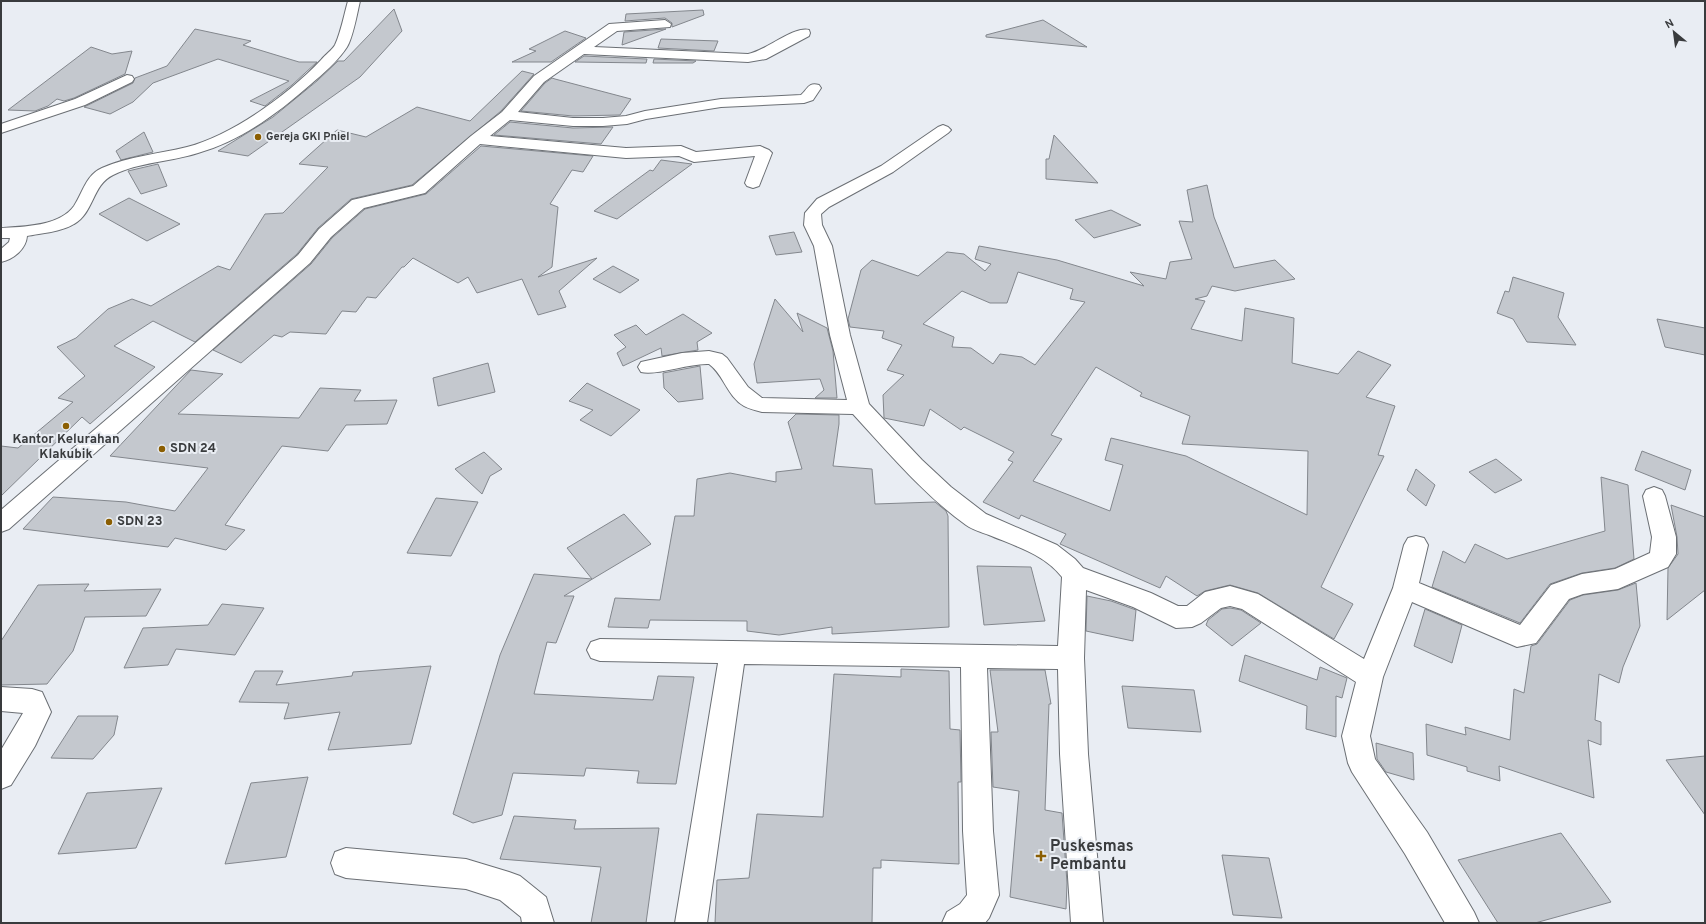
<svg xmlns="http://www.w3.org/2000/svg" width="1706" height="924" viewBox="0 0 1706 924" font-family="Overpass,sans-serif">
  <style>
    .building { fill: #c4c8ce; stroke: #83878d; fill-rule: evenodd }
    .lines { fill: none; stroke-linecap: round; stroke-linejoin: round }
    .minor-casing { stroke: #6b6f74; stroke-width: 2 }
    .minor { fill: #fff; fill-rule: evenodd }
    .poi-dot { fill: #8b5e02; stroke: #e9edf3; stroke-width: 1.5 }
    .labels { text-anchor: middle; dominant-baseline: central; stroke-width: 4; stroke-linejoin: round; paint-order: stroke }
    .far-poi-label { font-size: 11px; font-weight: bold; fill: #393b3d; stroke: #e9edf3; text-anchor: start }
    .poi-label { font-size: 13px; font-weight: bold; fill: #393b3d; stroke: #e9edf3; text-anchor: start }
    .near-poi-label { font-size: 16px; font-weight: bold; fill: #393b3d; stroke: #e9edf3; text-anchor: start }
  </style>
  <rect width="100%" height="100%" fill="#e9edf3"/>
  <g class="building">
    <polygon points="394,9 402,31 360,77 248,156 218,151 273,117 317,81 338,61 344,61"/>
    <polygon points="703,10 704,15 672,27 672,23 665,18 625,21 626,14"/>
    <polygon points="1043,20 1087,47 986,37 986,35"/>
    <polygon points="195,29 251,41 243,45 299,62 317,62 292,85 265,106 250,101 289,81 218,59 153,83 133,102 110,114 84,107 133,83 135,78 167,66"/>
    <polygon points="666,29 622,45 624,32"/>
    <polygon points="565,31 586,38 551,62 512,62 536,51 529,49"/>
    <polygon points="661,39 718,41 714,51 658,48"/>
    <polygon points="91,47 112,54 132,51 125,74 74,98 64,101 57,99 48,106 35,111 8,110"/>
    <polygon points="584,56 646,59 647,59 646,63 575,62"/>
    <polygon points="654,59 696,61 693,63 653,63"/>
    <polygon points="522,71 534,74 501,111 412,185 351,199 318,228 297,254 195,342 153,321 114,346 155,367 90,424 82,417 1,496 1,446 18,448 73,402 58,398 85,376 57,347 76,338 108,309 132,299 151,306 218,266 230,270 265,214 283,213 328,167 299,164 337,130 366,137 417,107 470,121"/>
    <polygon points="552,78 555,79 631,99 620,115 573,116 521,111 545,83"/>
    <polygon points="510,122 573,128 613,127 601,144 494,135"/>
    <polygon points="144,132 153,152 121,160 116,151"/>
    <polygon points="1054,135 1098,183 1046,179 1046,159 1049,159"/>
    <polygon points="481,146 593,156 583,172 572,170 550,204 558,207 552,267 538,277 597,258 559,291 566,307 538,315 522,279 477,293 468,277 458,283 413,258 404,267 402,267 376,298 367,297 356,312 342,311 326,334 290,332 282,337 274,335 241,363 213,350 311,264 332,238 365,209 426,194"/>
    <polygon points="661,160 692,164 617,219 594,211 650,170 653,171"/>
    <polygon points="158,164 167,186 141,194 128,171"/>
    <path d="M 1207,185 L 1214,217 L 1234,268 L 1275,260 L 1295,279 L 1235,291 L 1212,286 L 1207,296 L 1195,299 L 1205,301 L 1191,329 L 1242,341 L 1245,308 L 1294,318 L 1292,363 L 1338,374 L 1358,351 L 1391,365 L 1366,397 L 1395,406 L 1378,455 L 1384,456 L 1321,587 L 1353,604 L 1334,639 L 1258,593 L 1230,585 L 1205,591 L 1197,596 L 1166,576 L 1160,588 L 1060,544 L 1066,534 L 1021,515 L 1019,519 L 983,502 L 1013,462 L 1008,460 L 1014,452 L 964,427 L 961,430 L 930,409 L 924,426 L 884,418 L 883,395 L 904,375 L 887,370 L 902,345 L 882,338 L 884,331 L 850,327 L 848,319 L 861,270 L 872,260 L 918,276 L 947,252 L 964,254 L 985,271 L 991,264 L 975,259 L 979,246 L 1057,260 L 1144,286 L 1130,272 L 1166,279 L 1170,262 L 1192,259 L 1179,221 L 1193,222 L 1187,190 ZM 1018,272 L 1073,289 L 1070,299 L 1085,302 L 1035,365 L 1022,357 L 1000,354 L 993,364 L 971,348 L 952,347 L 954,337 L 923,324 L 962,291 L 990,303 L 1007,303 ZM 1096,367 L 1142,393 L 1140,396 L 1190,416 L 1182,444 L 1308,451 L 1307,515 L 1186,456 L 1111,438 L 1105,460 L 1123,465 L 1110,511 L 1033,481 L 1062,439 L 1051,435 Z"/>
    <polygon points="129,198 180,224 147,241 99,214"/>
    <polygon points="1111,210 1141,225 1094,238 1075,220"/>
    <polygon points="794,232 802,252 776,255 769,236"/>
    <polygon points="613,266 639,280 620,293 593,279"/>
    <polygon points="1513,277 1564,293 1558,317 1576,345 1527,342 1513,319 1497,313 1505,291 1509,292"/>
    <polygon points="775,299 803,332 797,313 827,328 833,351 837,398 815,398 824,390 820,379 757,383 754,364"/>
    <polygon points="683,314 712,333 697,342 698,350 662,356 661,348 623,366 617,353 626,347 614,335 636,325 646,335"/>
    <polygon points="1657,319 1705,328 1705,355 1665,347"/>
    <polygon points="488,363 495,392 438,406 433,378"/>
    <polygon points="700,366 703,399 678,402 664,388 663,373"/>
    <polygon points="191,370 223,374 178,414 299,418 320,388 361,390 354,401 397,400 387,424 346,425 328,451 282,446 225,525 245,530 226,550 175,538 168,547 23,529 53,497 126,502 175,511 208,468 110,456"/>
    <polygon points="587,383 640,410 611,436 580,420 593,410 569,401"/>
    <polygon points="796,414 839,415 839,424 833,466 872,469 875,504 935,502 946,511 948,516 949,627 832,634 832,627 779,635 747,631 747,621 650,620 648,628 608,627 615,598 660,600 675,516 694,516 697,479 730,473 776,482 776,472 802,469 788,422"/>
    <polygon points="1642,451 1691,470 1685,490 1635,470"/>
    <polygon points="484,452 502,469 490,476 482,494 455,469"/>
    <polygon points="1496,459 1522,480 1495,493 1469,472"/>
    <polygon points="1416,469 1435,485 1426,506 1407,490"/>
    <polygon points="1601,477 1628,485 1634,559 1615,568 1582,573 1550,584 1520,623 1432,587 1443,551 1465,563 1475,544 1507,559 1605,531"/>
    <polygon points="436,498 478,502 451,556 407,553"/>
    <polygon points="1671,505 1705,517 1705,590 1667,620 1668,568 1678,554 1677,537"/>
    <polygon points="624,514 651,544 564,596 574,596 556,643 547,642 534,694 653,700 658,676 694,677 676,784 637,783 639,771 586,768 584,776 513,773 502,815 473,823 453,814 500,655 534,574 592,579 567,548"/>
    <polygon points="977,566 1031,567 1045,621 984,625"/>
    <polygon points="1636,583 1640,626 1623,667 1619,683 1599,674 1595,720 1601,722 1601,745 1588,740 1594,798 1499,766 1500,781 1467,771 1467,767 1427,755 1426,724 1466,735 1465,727 1510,740 1514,689 1524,693 1531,646 1537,644 1570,600 1583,595 1618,590"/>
    <polygon points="89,584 84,591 161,589 146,616 85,617 73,651 47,684 1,685 1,641 38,585"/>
    <polygon points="1087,596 1111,601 1136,610 1133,641 1086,631"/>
    <polygon points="222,604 264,608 235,655 176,649 168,665 124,668 143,628 208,625"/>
    <polygon points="1230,608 1241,610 1261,623 1232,646 1206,625 1208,620 1222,609"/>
    <polygon points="1425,609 1462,625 1452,663 1414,646"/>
    <polygon points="1245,655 1317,680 1320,667 1347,678 1342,698 1336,696 1336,737 1306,729 1307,706 1239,681"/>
    <polygon points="431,666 411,744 328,750 340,712 284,719 289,703 239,702 255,671 283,671 276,685 352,676 353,672"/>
    <polygon points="901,669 949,671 950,729 960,730 961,782 958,782 959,864 881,860 881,868 873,868 872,923 715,923 717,880 749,878 757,814 823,817 834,674 901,677"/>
    <polygon points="990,670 1045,670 1051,704 1049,704 1045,810 1062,813 1067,883 1066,909 1010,897 1019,791 993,787 991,732 998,732"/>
    <polygon points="1122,686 1194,690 1201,732 1128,728"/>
    <polygon points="78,716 118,716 114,735 93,759 51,758"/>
    <polygon points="1376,743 1413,753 1414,780 1386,772 1377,759"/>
    <polygon points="1705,756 1705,815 1666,760"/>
    <polygon points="308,777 286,857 225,864 251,783"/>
    <polygon points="162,788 136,848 58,854 87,793"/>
    <polygon points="514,816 576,820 574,829 659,828 646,923 591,923 601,867 500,859"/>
    <polygon points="1561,833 1611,902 1535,923 1498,923 1458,860"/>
    <polygon points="1222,855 1269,858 1282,918 1233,915"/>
  </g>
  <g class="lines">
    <g class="minor-casing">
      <g id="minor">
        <path d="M 348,1 L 360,1 C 357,14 353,37 347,47 C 338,61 323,74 311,84 C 278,113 241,141 198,153 C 170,162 139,162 113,175 C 92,185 94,213 74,224 C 61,232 42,233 27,236 C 26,249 14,259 1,262 L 1,249 L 9,242 L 10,238 L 1,238 L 1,228 C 23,227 60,226 74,206 C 83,192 86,175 102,168 C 129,156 159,154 187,147 C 233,135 289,94 321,60 C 325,55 332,50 335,45 C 341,32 344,15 348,1 Z"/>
        <path d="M 665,20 L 671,24 L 670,27 L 617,31 L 594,47 L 748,54 C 766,51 793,26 809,30 L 810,33 L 809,36 L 766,59 L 748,62 L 584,54 L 544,82 L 518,112 L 573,118 L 603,118 L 626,116 L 645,111 L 721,99 L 801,95 C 808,89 808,82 819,85 L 821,88 L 813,100 L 804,103 L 721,107 L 646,119 L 627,124 L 603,126 L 573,126 L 510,120 L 490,136 L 626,148 L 681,146 L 696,152 L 760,146 L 769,150 L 772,153 L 759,186 L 753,188 L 747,186 L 745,183 L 755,156 L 694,162 L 679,156 L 626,158 L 480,144 L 425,193 L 364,208 L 331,237 L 310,263 L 9,529 L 1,532 L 1,510 L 298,255 L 319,229 L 352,200 L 413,186 L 471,136 L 502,112 L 534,76 L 609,24 Z"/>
        <polygon points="127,75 132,76 134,79 132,82 85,105 1,133 1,124 75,99"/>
        <path d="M 943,125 L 948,127 L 951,130 L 948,133 L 893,172 L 829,207 L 821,214 L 822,225 L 832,246 L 850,335 L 869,404 L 922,460 L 951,487 L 986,514 L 1057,545 L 1075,559 L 1083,568 L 1151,593 L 1178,606 L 1187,606 L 1205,592 L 1230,586 L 1258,594 L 1364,659 L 1393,588 L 1404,545 L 1408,538 L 1416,536 L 1424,538 L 1428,545 L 1419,583 L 1520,625 L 1551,585 L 1582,574 L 1615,569 L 1650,553 L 1652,537 L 1643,496 L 1646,490 L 1654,487 L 1662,490 L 1665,496 L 1676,537 L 1676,554 L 1668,567 L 1618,589 L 1583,594 L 1569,599 L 1536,643 L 1517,647 L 1412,602 L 1383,677 L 1370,736 L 1375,759 L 1427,832 L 1474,912 L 1479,923 L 1445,923 L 1405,854 L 1352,772 L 1348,763 L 1342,736 L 1356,682 L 1242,609 L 1230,606 L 1221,608 L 1201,623 L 1192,627 L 1176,628 L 1133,607 L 1086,590 L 1084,658 L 1088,754 L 1103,923 L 1071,923 L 1060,754 L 1058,669 L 987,668 L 993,831 L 999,895 L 989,918 L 985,923 L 942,923 L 947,912 L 960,904 L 967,895 L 963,831 L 961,667 L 744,664 L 707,923 L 675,923 L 718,663 L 600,661 L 591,658 L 587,650 L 591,642 L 600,639 L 1058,646 L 1062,577 C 1044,554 1015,546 989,535 C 981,532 973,530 966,525 C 924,495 889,453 853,414 L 762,412 C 756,410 749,409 744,406 C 727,396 724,375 709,364 C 689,363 656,376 641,372 L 638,367 L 641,362 L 682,353 L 709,351 L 722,354 L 727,358 L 748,387 L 762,398 L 847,400 L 830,335 L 814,246 L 804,225 L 805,213 L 817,199 L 881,166 L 938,127 Z"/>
        <polygon points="1,687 32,689 42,692 51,712 35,746 11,785 1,789 1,750 23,713 1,711"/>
        <polygon points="346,848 466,859 509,872 520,876 546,897 554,923 522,923 521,917 500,900 466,889 346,878 335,874 331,863 335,852"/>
      </g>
    </g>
    <use href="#minor" class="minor"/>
  </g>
  <g class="poi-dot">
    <circle cx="258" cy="137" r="4"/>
    <circle cx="66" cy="426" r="4"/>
    <circle cx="162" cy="449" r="4"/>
    <circle cx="109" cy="522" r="4"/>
    <path d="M1039 850h4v4h4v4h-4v4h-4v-4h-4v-4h4z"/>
  </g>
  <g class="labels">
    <g class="far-poi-label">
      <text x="266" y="137">Gereja GKI Pniel</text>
    </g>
    <g class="poi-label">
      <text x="66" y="440" text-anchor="middle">Kantor Kelurahan<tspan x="66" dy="15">Klakubik</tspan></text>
      <text x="170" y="449">SDN 24</text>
      <text x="117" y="522">SDN 23</text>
    </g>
    <g class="near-poi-label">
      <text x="1050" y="847">Puskesmas<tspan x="1050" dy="18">Pembantu</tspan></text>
    </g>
  </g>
  <rect width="1706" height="924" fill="none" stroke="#393b3d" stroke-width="4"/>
  <g transform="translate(1674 32) rotate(331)" stroke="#e9edf3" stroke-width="3" paint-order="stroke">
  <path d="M0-3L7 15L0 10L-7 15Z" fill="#393b3d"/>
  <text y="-6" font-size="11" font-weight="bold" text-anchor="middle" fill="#393b3d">N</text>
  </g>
</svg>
